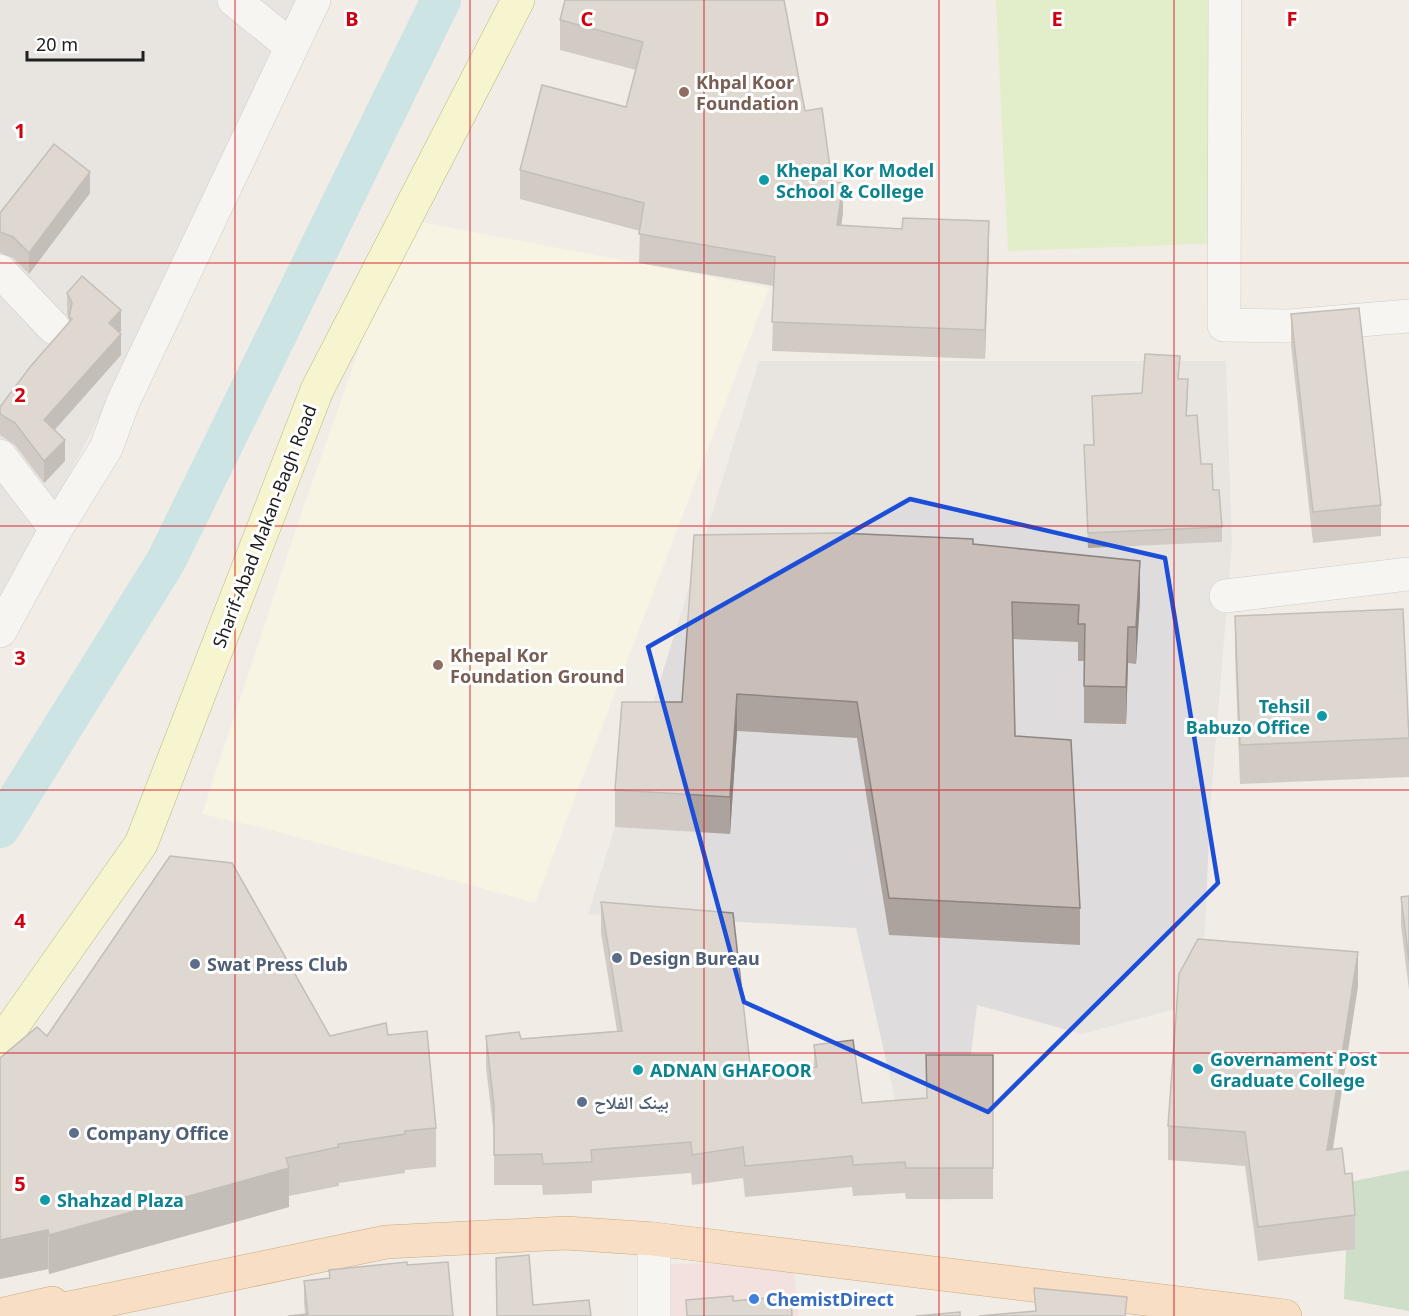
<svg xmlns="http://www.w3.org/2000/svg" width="1409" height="1316" viewBox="0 0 1409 1316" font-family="'Noto Sans','Noto Naskh Arabic',sans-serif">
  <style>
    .residential { fill: #dedcdc }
    .commercial { fill: #f3d3d4 }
    .education { fill: #fffde0 }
    .grass { fill: #d0f0a6 }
    .cemetery { fill: #a4cca7 }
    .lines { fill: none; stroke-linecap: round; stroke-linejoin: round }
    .canal { stroke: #a1d9e3; stroke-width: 40 }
    .street-casing { stroke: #a7a7a7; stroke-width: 34 }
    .secondary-casing { stroke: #797d00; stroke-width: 34 }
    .primary-casing { stroke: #9b5c00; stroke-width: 34 }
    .street { stroke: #fff; stroke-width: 33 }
    .secondary { stroke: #fffdb5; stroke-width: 33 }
    .primary { stroke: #ffcd9c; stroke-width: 33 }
    .wall { fill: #ada39e }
    .shaded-wall { fill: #8d8581 }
    .building { fill: #c9beb8; stroke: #8d8581; stroke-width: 1.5 }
    .marked { fill: none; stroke: #1d4ed8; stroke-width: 4.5; stroke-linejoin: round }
    .grid { fill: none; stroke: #cf0010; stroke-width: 1.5; stroke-opacity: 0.55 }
    .education-dot { fill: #8d6e63; stroke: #fff; stroke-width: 2 }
    .culture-dot { fill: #0f9aa8; stroke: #fff; stroke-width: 2 }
    .service-dot { fill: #5c6f8a; stroke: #fff; stroke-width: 2 }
    .shop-dot { fill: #3f7fe0; stroke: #fff; stroke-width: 2 }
    .labels { text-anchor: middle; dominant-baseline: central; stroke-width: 6; stroke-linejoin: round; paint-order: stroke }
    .education-label { font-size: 18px; font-weight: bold; fill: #785e54; stroke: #fff; text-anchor: start }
    .culture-label { font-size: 18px; font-weight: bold; fill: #0d838f; stroke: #fff; text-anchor: start }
    .street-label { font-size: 18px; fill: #202020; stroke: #fff }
    .service-label { font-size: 18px; font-weight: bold; fill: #4e5e75; stroke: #fff; text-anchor: start }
    .shop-label { font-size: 18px; font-weight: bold; fill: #366cbe; stroke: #fff; text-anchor: start }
    .grid-label { font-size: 20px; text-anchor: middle; font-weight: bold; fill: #cf0010; stroke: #fff; stroke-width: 6; stroke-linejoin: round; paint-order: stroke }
  </style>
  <rect width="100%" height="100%" fill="#f1ece5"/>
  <g class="residential">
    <polygon points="0,0 307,0 157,306 68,477 0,596"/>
    <polygon points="759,361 1226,361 1232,544 1210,811 1205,931 1198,973 1179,1008 1082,1034 977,1005 953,1201 917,1196 856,928 588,914"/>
  </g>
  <polygon class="commercial" points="793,1262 799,1316 667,1316 664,1264"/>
  <polygon class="education" points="405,219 769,288 535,903 264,828 202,814 300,517"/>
  <polygon class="grass" points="996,0 1225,0 1224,243 1008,251"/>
  <polygon class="cemetery" points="1409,1170 1409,1311 1344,1299 1349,1182"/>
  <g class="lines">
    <polyline class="canal" points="0,828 166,561 441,0"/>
    <g class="street-casing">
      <g id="street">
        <polyline points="234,0 291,46"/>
        <polyline points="1225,0 1224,325 1289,326 1409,316"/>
        <polyline points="0,271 54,328"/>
        <polyline points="0,456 56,529"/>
        <polyline points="1226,596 1409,574"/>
        <polyline points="0,631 56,529 106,448 123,402 314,0"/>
        <polyline points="654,1316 654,1239"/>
      </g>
    </g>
    <g class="secondary-casing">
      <polyline id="secondary" points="0,1044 141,844 317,390 518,0"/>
    </g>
    <g class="primary-casing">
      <g id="primary">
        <polyline points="0,1315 52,1303"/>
        <polyline points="31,1316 386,1242 566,1233 654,1239 1285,1316"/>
      </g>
    </g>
    <use href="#street" class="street"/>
    <use href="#secondary" class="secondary"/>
    <use href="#primary" class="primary"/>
  </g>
  <g class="wall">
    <polygon points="565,0 805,111 843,213 841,225 989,250 985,359 772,351 774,286 639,263 640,231 520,199 520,170 626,107 636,70 560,50 560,20"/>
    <polygon points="90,193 29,274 13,258 0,253 0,232"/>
    <polygon points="67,293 121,331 120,333 121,355 54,430 65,461 44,483 15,445 0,435 0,407 69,322 69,319 67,314"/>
    <polygon points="1291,314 1381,505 1381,536 1313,543 1291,345"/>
    <polygon points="1179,379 1188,394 1187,416 1201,464 1213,490 1222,527 1222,542 1088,548 1084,445 1093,445 1092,396 1142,393"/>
    <polygon points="973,544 1140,598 1136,664 1128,663 1126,724 1084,723 1084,661 1078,661 1078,642 1013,639 1015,736 1080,908 1080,945 889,935 857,738 737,731 730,834 615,827 615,790 682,702"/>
    <polygon points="1235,616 1409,738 1409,777 1240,784 1235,655"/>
    <polygon points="1409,896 1409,990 1401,926 1401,897"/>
    <polygon points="601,902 751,1073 814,1067 814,1045 862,1103 926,1098 993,1055 993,1199 906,1199 905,1193 853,1196 852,1187 745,1197 743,1178 692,1185 691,1173 592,1181 592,1193 543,1195 542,1185 494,1185 494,1136 486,1067 486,1036 521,1039 617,1031 601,933"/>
    <polygon points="1358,986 1333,1149 1345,1174 1355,1215 1355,1249 1258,1261 1245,1166 1168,1160 1168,1126"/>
    <polygon points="388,1035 436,1128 436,1167 405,1170 405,1173 339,1183 339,1186 289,1196 289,1207 49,1274 48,1269 0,1279 0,1058 47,1036 330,1036"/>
    <polygon points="407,1265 453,1316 305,1314 304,1303 304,1281 329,1278 329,1270"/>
  </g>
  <g class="shaded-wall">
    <polygon points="90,172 90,193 29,274 29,253"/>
    <polygon points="843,183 843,213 837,254 837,225"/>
    <polygon points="989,221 989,250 985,359 985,330"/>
    <polygon points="121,310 121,331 109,344 109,323"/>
    <polygon points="121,334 121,355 44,442 44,420"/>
    <polygon points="65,440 65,461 44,483 44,461"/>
    <polygon points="1140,561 1140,598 1136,664 1136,627"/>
    <polygon points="1128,627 1128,663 1126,724 1126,687"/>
    <polygon points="737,694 737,731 730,834 730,797"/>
    <polygon points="1358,952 1358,986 1327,1184 1327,1150"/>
    <polygon points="289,1168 289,1207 49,1274 49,1235"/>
    <polygon points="48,1230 48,1269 0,1279 0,1240"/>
  </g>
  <g class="building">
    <polygon points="565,0 784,0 805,111 822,108 832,182 843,183 837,225 902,229 903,218 989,221 985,330 772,322 775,257 639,234 644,203 520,170 542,85 626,107 643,42 560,20"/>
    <polygon points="54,144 90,172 29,253 13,237 0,232 0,213"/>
    <polygon points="82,276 121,310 109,323 121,334 44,420 65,440 44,461 15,423 0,414 0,407 30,367 72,319 69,317 72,303 67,293"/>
    <polygon points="1359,308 1381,505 1313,512 1291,314"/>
    <polygon points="1145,354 1180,356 1178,379 1188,379 1186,416 1197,415 1201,464 1212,464 1213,490 1219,490 1222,527 1088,533 1084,445 1094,445 1092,396 1142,393"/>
    <polygon points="840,533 973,539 973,544 1140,561 1136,627 1128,627 1126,687 1084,686 1085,624 1078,624 1079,605 1012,602 1015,736 1071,740 1080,908 889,898 857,702 737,694 730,797 615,790 622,702 682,702 694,535"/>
    <polygon points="1403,609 1409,738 1240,745 1235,616"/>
    <polygon points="170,856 232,863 330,1036 386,1023 388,1035 427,1031 436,1128 405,1131 405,1134 338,1144 339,1147 286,1158 289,1168 49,1235 48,1230 0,1240 0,1058 37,1027 47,1036"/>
    <polygon points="1409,896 1409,961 1401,897"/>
    <polygon points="601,902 733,913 751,1073 817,1067 814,1045 853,1040 862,1103 927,1098 926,1055 993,1055 993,1168 906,1168 905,1162 853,1165 852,1156 745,1166 743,1147 692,1155 691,1142 591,1150 592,1162 543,1164 542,1154 494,1155 494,1106 486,1036 519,1032 521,1039 622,1031"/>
    <polygon points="1198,939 1358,952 1327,1150 1342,1148 1345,1174 1352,1173 1355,1215 1258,1227 1245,1132 1168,1126 1179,974"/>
    <polygon points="529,1255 533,1305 589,1300 591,1316 497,1316 496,1258"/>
    <polygon points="407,1262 407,1265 448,1262 453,1316 288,1316 308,1314 304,1281 330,1278 329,1270"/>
    <polygon points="1034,1288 1127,1297 1125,1316 979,1316 1036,1311"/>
    <polygon points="733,1296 733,1301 791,1296 792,1316 687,1316 686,1300"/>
    <polygon points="960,1312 960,1316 916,1316"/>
  </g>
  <path d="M0 0H1409V1316H0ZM 910,499 L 1165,558 L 1218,883 L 988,1112 L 744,1002 L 648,647 Z" fill="#f1ece5" fill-opacity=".55" fill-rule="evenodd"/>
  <path class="marked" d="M 910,499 L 1165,558 L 1218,883 L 988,1112 L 744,1002 L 648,647 Z"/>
  <path class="grid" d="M 235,0 L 235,1316M 470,0 L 470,1316M 704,0 L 704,1316M 939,0 L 939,1316M 1174,0 L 1174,1316M 0,263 L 1409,263M 0,526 L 1409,526M 0,790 L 1409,790M 0,1053 L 1409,1053"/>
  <g class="education-dot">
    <circle cx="684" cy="92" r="6"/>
    <circle cx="438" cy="665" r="6"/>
  </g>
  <g class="culture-dot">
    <circle cx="764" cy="180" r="6"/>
    <circle cx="1322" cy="716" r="6"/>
    <circle cx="1198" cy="1069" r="6"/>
    <circle cx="638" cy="1070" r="6"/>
    <circle cx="45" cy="1200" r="6"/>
  </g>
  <g class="service-dot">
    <circle cx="617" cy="958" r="6"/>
    <circle cx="195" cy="964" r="6"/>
    <circle cx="582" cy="1102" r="6"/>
    <circle cx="74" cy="1133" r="6"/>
  </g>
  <circle class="shop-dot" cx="754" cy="1299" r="6"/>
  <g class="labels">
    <g class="education-label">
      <text x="696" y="82">Khpal Koor<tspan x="696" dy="21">Foundation</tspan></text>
      <text x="450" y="655">Khepal Kor<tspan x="450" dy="21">Foundation Ground</tspan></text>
    </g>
    <g class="culture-label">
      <text x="776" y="170">Khepal Kor Model<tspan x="776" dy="21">School &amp; College</tspan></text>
      <text x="1310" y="706" text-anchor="end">Tehsil<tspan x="1310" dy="21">Babuzo Office</tspan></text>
      <text x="1210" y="1059">Governament Post<tspan x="1210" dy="21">Graduate College</tspan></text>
      <text x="650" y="1070">ADNAN GHAFOOR</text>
      <text x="57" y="1200">Shahzad Plaza</text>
    </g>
    <g class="street-label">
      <text transform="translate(264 526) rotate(-69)">Sharif-Abad Makan-Bagh Road</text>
    </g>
    <g class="service-label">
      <text x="629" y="958">Design Bureau</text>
      <text x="207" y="964">Swat Press Club</text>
      <text x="594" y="1102">بینک الفلاح</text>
      <text x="86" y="1133">Company Office</text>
    </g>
    <g class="shop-label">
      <text x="766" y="1299">ChemistDirect</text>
    </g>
  </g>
  <g class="grid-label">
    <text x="352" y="26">B</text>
    <text x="587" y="26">C</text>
    <text x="822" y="26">D</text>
    <text x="1057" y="26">E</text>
    <text x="1292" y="26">F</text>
    <text x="20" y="138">1</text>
    <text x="20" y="402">2</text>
    <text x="20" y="665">3</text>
    <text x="20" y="928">4</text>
    <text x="20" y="1191">5</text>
  </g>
  <path d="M27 51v9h116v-9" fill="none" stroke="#202020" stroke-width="3"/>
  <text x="36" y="51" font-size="18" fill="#202020" stroke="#ffffff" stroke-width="4.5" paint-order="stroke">20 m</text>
</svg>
